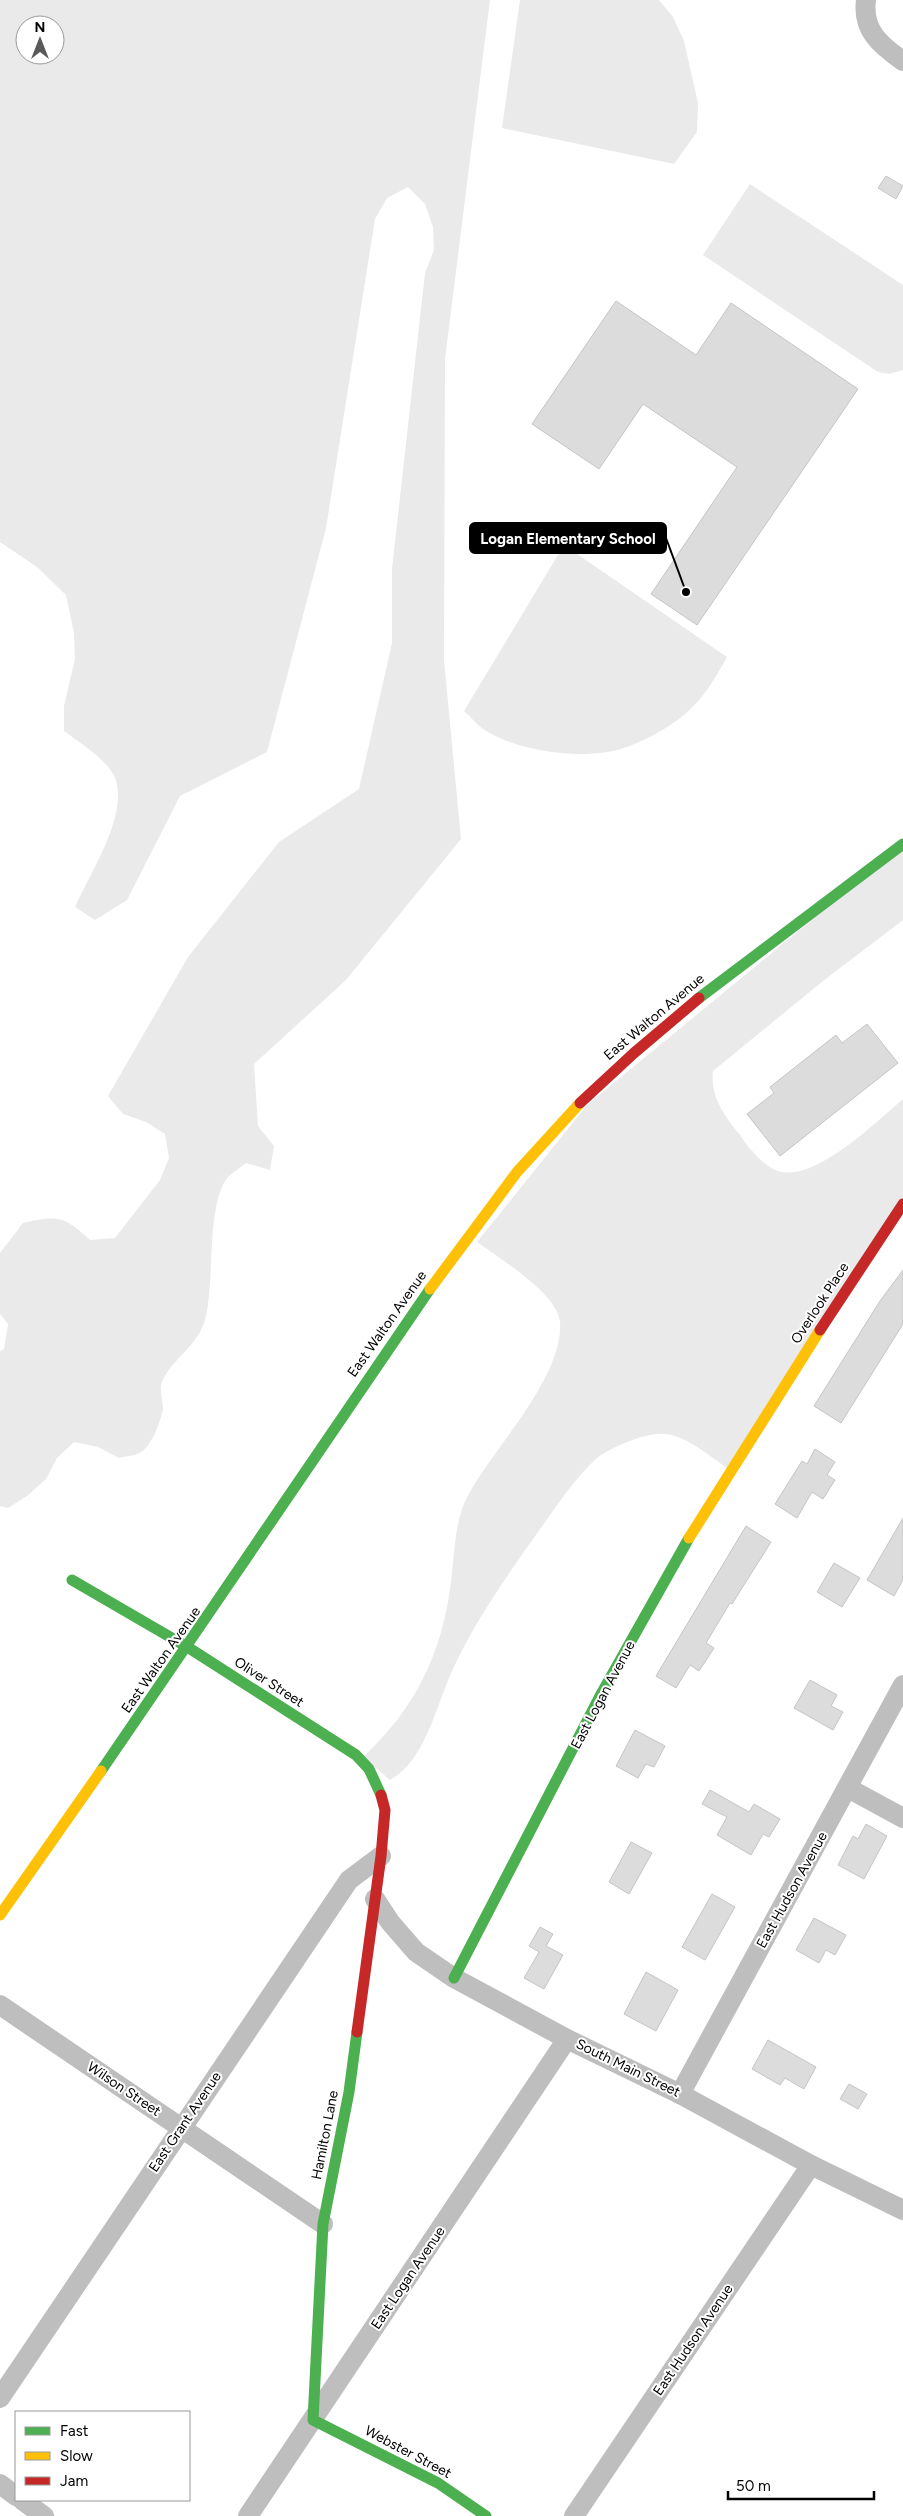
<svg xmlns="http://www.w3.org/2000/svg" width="903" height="2516" viewBox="0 0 903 2516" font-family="Figtree,sans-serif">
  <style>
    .green { fill: #eaeaea; fill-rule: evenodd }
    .building { fill: #dcdcdc; stroke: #c5c5c5 }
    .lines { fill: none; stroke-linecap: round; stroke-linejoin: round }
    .street { stroke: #bebebe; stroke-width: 20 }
    .fast { stroke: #4caf50; stroke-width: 11 }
    .slow { stroke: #ffc107; stroke-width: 11 }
    .jam { stroke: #c62828; stroke-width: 11 }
    .labels { text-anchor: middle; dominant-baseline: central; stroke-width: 4; stroke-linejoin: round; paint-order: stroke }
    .street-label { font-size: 14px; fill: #000; stroke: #fff }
    .leader { fill: none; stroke: #000; stroke-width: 2 }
    .callout-dot { fill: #000; stroke: #fff; stroke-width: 2 }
    .callout { fill: #000; stroke: #000; stroke-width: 2 }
    .callout-label { font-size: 15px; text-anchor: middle; font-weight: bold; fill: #fff }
  </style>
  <rect width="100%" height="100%" fill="#fff"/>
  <g class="green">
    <path d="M 0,0 L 490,0 L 445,359 L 444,660 L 461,839 L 346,980 L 254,1064 L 258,1126 L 274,1146 L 270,1170 L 246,1163 C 241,1167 233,1172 228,1177 C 205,1205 216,1287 204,1323 C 196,1347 172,1359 162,1382 C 159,1390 163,1400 163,1409 C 161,1420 152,1446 141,1452 C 136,1456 125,1456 119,1458 L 98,1447 L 74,1442 L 57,1458 L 46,1479 L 27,1496 L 8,1508 L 0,1506 L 0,1351 L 4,1349 L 8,1324 L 0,1314 L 0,1253 L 23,1223 C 58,1215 64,1216 90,1240 L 115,1238 L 160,1180 L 169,1158 L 165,1134 L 146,1122 L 123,1114 L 108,1096 L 188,957 L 279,842 L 359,789 L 392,643 L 392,569 L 425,273 L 434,250 L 433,227 L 425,204 L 408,187 L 387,198 L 375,219 L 326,528 L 267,752 L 180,796 L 127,900 L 95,920 L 75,907 C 90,874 127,817 116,781 C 111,762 80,743 64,731 L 64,706 L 75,659 L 74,633 L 66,595 L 37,567 L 0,542 ZM 25,25 L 55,25 L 55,55 L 25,55 Z"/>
    <polygon points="520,0 659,0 673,17 684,41 698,103 697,132 674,164 502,128"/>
    <polygon points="750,184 903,285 903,370 889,374 878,372 703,255"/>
    <path d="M 564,545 L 727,657 C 715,679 703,699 684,715 C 667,729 644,741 624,748 C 584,761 518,752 483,729 C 476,724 470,716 464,711 Z"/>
    <path d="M 903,845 L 903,920 L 823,981 L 713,1071 C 710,1097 724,1115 740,1135 C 748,1147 764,1167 778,1171 C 815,1183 877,1121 903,1099 L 903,1204 L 730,1470 C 710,1457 683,1431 657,1434 C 640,1435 610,1448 597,1458 C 574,1479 556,1507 538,1532 C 506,1577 475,1621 452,1671 C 436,1706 425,1761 390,1780 L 363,1757 C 416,1708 442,1653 451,1582 C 455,1551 454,1518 471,1490 C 497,1445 564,1375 560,1322 C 558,1294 499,1258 477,1242 L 587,1105 Z"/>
  </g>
  <g class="building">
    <polygon points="886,176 903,186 896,199 878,188"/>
    <polygon points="616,301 696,355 731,303 858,389 697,625 651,594 737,467 643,404 599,469 532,424"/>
    <polygon points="867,1024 898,1063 780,1156 747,1114 774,1093 770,1087 836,1035 842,1043"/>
    <polygon points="903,1270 903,1324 841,1423 814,1406 880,1301"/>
    <polygon points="815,1449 835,1462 827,1475 835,1480 823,1499 812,1492 797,1518 775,1504 802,1461 807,1464"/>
    <polygon points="903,1518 903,1580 894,1596 867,1580"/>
    <polygon points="746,1526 771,1542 732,1604 730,1603 706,1643 714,1648 699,1671 690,1665 676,1688 656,1676"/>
    <polygon points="834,1563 860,1578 842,1607 817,1592"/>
    <polygon points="810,1680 837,1695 831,1706 843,1712 833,1730 794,1708"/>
    <polygon points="635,1730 665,1746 654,1767 646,1764 638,1778 616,1766"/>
    <polygon points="710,1790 749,1812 754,1804 780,1819 769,1837 763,1834 751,1855 717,1835 727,1817 702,1804"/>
    <polygon points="866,1824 887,1836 864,1879 838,1865 853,1836 858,1839"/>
    <polygon points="631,1842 652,1853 629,1894 609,1882"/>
    <polygon points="712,1894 735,1907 705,1960 682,1947"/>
    <polygon points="814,1918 846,1935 835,1955 826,1950 819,1963 796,1950"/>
    <polygon points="540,1927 553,1934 546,1946 563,1955 544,1989 524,1978 539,1952 529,1946"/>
    <polygon points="646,1972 678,1990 656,2031 624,2014"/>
    <polygon points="768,2040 816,2067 804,2089 785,2078 780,2085 752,2069"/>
    <polygon points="849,2084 867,2094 858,2109 840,2099"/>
  </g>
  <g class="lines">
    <g class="street">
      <path d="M 866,0 C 862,30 880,45 903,61"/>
      <polyline points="848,1788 903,1818"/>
      <polyline points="375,1899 390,1922 416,1952 454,1978 567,2039 680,2094 811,2165 903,2210"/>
      <polyline points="0,2005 323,2224"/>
      <polyline points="680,2094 903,1685"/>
      <polyline points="0,2398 349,1880 381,1856"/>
      <polyline points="0,2484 16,2496"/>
      <polyline points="22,2500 44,2516"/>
      <polyline points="248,2516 567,2039"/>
      <polyline points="574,2516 811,2165"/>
    </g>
    <g class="fast">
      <polyline points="699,998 903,844"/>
      <polyline points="72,1580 189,1648 356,1755 369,1769 381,1795"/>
      <polyline points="101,1771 430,1289"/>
      <polyline points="454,1978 600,1696 689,1538"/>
      <polyline points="357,2032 349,2092 323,2224 313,2420 438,2483 486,2516"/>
    </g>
    <g class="slow">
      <polyline points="430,1289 517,1172 580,1103"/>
      <polyline points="689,1538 820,1330"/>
      <polyline points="0,1915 101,1771"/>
    </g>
    <g class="jam">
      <polyline points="580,1103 634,1053 699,998"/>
      <polyline points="820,1330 903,1204"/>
      <polyline points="357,2032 381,1856 385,1810 381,1795"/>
    </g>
  </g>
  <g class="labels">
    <g class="street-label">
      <text transform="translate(654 1017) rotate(-40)">East Walton Avenue</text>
      <text transform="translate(820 1303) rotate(-57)">Overlook Place</text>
      <text transform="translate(387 1324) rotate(-55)">East Walton Avenue</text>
      <text transform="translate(161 1660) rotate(-55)">East Walton Avenue</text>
      <text transform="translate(269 1682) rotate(33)">Oliver Street</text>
      <text transform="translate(603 1695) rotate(-62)">East Logan Avenue</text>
      <text transform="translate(792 1890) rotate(-61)">East Hudson Avenue</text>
      <text transform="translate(628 2068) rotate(26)">South Main Street</text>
      <text transform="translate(124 2089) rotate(34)">Wilson Street</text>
      <text transform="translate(185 2122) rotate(-56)">East Grant Avenue</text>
      <text transform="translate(325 2135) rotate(-79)">Hamilton Lane</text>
      <text transform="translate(408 2278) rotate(-56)">East Logan Avenue</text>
      <text transform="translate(693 2340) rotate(-56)">East Hudson Avenue</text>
      <text transform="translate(408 2452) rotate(28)">Webster Street</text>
    </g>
  </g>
  <path class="leader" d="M686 592L666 538"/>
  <circle class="callout-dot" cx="686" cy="592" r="5"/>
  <rect class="callout" x="470" y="523" width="196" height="30" rx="5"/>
  <g class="callout-label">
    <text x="568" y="544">Logan Elementary School</text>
  </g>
  <rect x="15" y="2411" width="175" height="90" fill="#ffffff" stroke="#999999"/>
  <rect x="25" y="2427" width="25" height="8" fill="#4caf50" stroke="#999999"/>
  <text x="60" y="2436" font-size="15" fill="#000000">Fast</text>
  <rect x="25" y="2452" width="25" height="8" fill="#ffc107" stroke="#999999"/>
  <text x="60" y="2461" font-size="15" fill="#000000">Slow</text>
  <rect x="25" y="2477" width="25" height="8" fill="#c62828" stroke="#999999"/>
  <text x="60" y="2486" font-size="15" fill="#000000">Jam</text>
  <g transform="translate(40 40)"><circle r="24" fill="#ffffff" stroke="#999999"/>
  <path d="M0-4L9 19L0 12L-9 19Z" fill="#595959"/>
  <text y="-8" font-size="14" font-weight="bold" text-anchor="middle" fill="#000000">N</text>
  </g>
  <path d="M728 2491v8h146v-8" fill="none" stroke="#000000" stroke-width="2.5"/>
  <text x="736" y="2491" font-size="15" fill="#000000" stroke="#ffffff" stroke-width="4" paint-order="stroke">50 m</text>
</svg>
